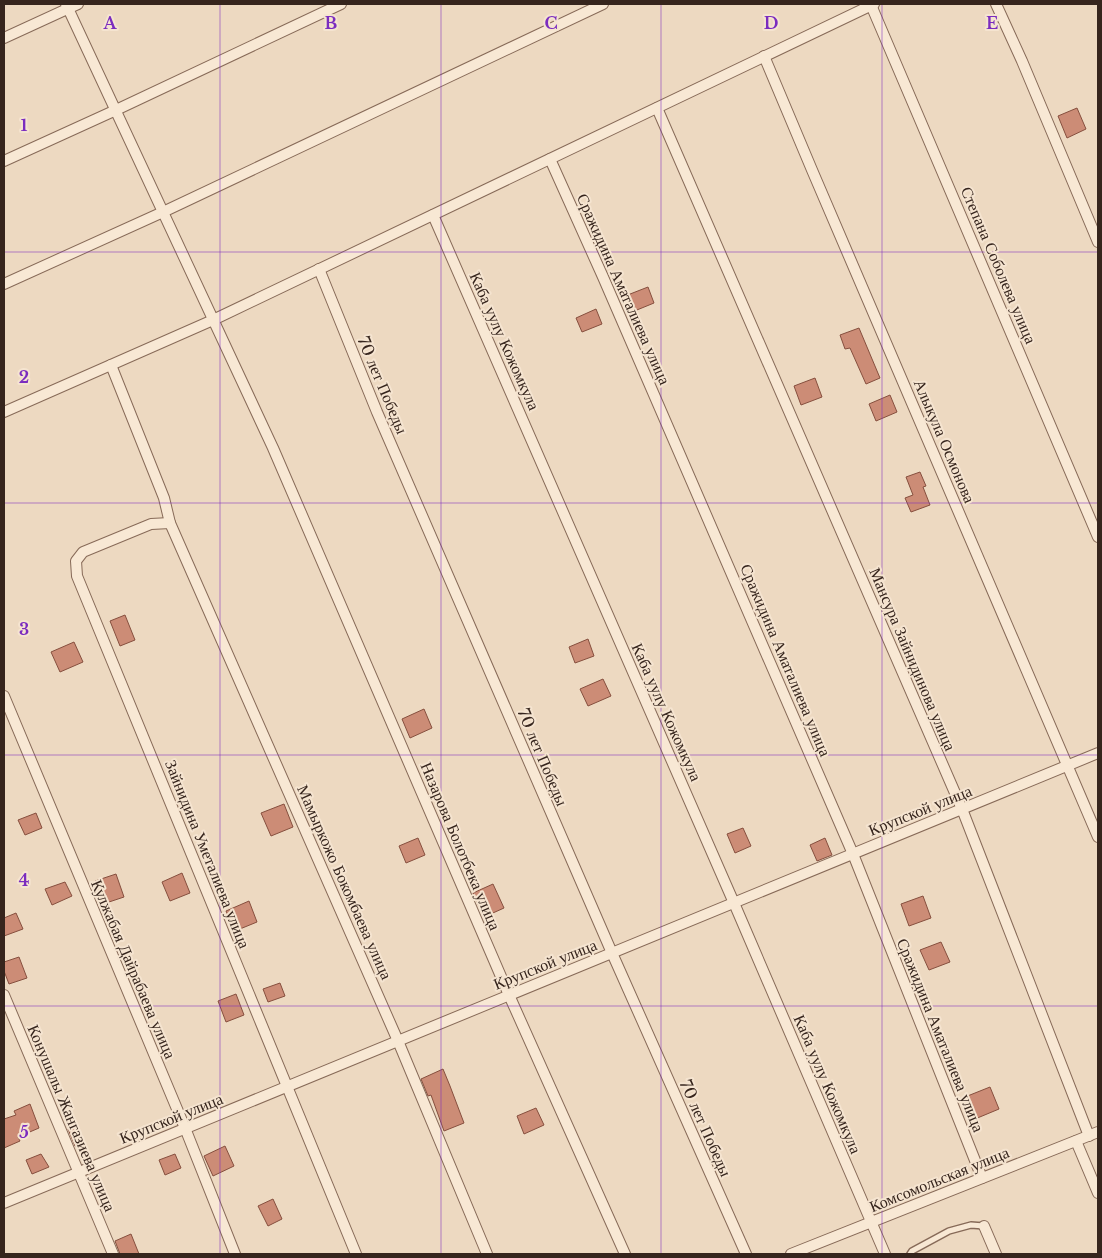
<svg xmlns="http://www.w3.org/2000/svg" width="1102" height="1258" viewBox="0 0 1102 1258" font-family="'Libre Baskerville',serif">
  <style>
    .building { fill: #cc8c76; stroke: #864f3e }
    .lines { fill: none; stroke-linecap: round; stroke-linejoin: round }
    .lane-casing { stroke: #876a58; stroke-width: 8 }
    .street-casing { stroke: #876a58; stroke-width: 12 }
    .lane { stroke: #f8e8d4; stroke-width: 5 }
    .street { stroke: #f8e8d4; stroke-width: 10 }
    .grid { fill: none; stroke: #7b2cbf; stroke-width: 1; stroke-opacity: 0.55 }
    .labels { text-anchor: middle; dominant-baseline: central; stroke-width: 4; stroke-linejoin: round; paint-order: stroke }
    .street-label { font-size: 16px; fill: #36251d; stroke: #f5e4d0 }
    .grid-label { font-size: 16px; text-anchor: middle; font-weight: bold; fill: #7b2cbf; stroke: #f5e4d0; stroke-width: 4; stroke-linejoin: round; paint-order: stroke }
  </style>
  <rect width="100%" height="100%" fill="#edd9c1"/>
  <g class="building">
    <polygon points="1077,108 1086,129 1067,138 1058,116"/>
    <polygon points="648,287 654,303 632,312 625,296"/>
    <polygon points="596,309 602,324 582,332 576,318"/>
    <polygon points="859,328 880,378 866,384 850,348 845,349 840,335"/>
    <polygon points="815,378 822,397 801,405 794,386"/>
    <polygon points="890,395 897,412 876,421 869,404"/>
    <polygon points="920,472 926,486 923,487 930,505 911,512 905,498 913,495 906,477"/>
    <polygon points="125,615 135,640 120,646 110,621"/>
    <polygon points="588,639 594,656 575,663 569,647"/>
    <polygon points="74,642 83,662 60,672 51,652"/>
    <polygon points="603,679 611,696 588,706 580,689"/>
    <polygon points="424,709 432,728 410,738 402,719"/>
    <polygon points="284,804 293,827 271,836 261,813"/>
    <polygon points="36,813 42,828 25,835 18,820"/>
    <polygon points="743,828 751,846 735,853 727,834"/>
    <polygon points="418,838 425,855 406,863 399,846"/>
    <polygon points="825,838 832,855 817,861 810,845"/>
    <polygon points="182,873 190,893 170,901 162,882"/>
    <polygon points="116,874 124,897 103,904 95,881"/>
    <polygon points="65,882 72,896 52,905 45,889"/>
    <polygon points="493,884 504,908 484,917 473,893"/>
    <polygon points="923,896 931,918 909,926 901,904"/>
    <polygon points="249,901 257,922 235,931 226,911"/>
    <polygon points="16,913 23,929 4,936 4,918"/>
    <polygon points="941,942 950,962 929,970 920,950"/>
    <polygon points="19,957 27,978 9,984 4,971 4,962"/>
    <polygon points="280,983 285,996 268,1002 263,989"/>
    <polygon points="236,994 244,1015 226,1022 218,1001"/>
    <polygon points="443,1069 450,1086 464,1123 444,1131 431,1095 428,1096 421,1079"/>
    <polygon points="990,1087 999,1109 975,1119 965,1097"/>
    <polygon points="30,1104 39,1128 18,1137 20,1141 4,1148 4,1119 16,1115 14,1111"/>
    <polygon points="536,1108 544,1125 524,1134 517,1116"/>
    <polygon points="77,1126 82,1144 75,1146 68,1129"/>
    <polygon points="225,1146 234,1166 213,1176 204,1156"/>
    <polygon points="41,1154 49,1167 32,1174 26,1160"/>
    <polygon points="175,1154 181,1168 165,1175 159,1160"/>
    <polygon points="273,1199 282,1219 268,1226 258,1206"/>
    <polygon points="131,1234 139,1254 120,1254 115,1241"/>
  </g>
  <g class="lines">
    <g class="lane-casing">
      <polyline id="lane" points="910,1254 912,1251 949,1231 971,1225 984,1226"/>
    </g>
    <g class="street-casing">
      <g id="street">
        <polyline points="66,4 273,448 509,995 625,1254"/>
        <polyline points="996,4 1022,61 1098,242"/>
        <polyline points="871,5 1098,537"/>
        <polyline points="4,38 78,4"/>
        <polyline points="764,56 812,170 1098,837"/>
        <polyline points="657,108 962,809 1089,1136"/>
        <polyline points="550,159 603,277 853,854 982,1178"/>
        <polyline points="4,161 116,110 341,4"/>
        <polyline points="433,215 734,903 885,1254"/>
        <polyline points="319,269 377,412 612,953 746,1254"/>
        <polyline points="4,284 163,212 603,4"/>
        <polyline points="111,365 164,498 170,523 398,1041 487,1254"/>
        <polyline points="4,412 213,320 874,4"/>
        <polyline points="170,523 151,524 83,552 76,561 77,576 356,1254"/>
        <polyline points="4,696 185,1128 235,1254"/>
        <polyline points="4,995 113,1254"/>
        <polyline points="1076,1141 1098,1193"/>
        <polyline points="4,1203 1098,753"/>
        <polyline points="984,1226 996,1254"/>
        <polyline points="791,1254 1098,1132"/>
      </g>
    </g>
    <use href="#lane" class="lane"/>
    <use href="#street" class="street"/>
  </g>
  <path class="grid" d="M 220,4 L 220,1254M 441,4 L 441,1254M 661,4 L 661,1254M 882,4 L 882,1254M 4,252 L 1098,252M 4,503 L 1098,503M 4,755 L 1098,755M 4,1006 L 1098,1006"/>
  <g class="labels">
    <g class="street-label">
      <text transform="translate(999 265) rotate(67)">Степана Соболева улица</text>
      <text transform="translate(624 289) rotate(66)">Сражидина Аматалиева улица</text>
      <text transform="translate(505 341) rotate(66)">Каба уулу Кожомкула</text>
      <text transform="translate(383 385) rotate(67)">70 лет Победы</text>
      <text transform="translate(945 441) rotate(67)">Алыкула Осмонова</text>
      <text transform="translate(913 659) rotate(67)">Мансура Зайнидинова улица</text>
      <text transform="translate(786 660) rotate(67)">Сражидина Аматалиева улица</text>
      <text transform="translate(667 712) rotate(66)">Каба уулу Кожомкула</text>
      <text transform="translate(543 757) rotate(67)">70 лет Победы</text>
      <text transform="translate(920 810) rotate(-22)">Крупской улица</text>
      <text transform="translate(461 846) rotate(67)">Назарова Болотбека улица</text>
      <text transform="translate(208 854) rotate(68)">Зайнидина Уметалиева улица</text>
      <text transform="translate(345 882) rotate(66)">Мамыркожо Бокомбаева улица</text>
      <text transform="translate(545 964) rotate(-22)">Крупской улица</text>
      <text transform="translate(134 969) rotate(67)">Кулжабая Дайрабаева улица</text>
      <text transform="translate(941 1035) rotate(68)">Сражидина Аматалиева улица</text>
      <text transform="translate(828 1084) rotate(67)">Каба уулу Кожомкула</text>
      <text transform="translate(72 1118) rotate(67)">Конушалы Жангазиева улица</text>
      <text transform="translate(171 1118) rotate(-22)">Крупской улица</text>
      <text transform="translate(706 1128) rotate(66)">70 лет Победы</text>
      <text transform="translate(939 1179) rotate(-22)">Комсомольская улица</text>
    </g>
  </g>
  <g class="grid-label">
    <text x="110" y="29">A</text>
    <text x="331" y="29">B</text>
    <text x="551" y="29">C</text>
    <text x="771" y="29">D</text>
    <text x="992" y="29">E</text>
    <text x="24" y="131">1</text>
    <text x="24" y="383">2</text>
    <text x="24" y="635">3</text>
    <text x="24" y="886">4</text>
    <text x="24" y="1138">5</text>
  </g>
  <rect width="1102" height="1258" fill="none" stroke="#36251d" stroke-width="10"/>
</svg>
